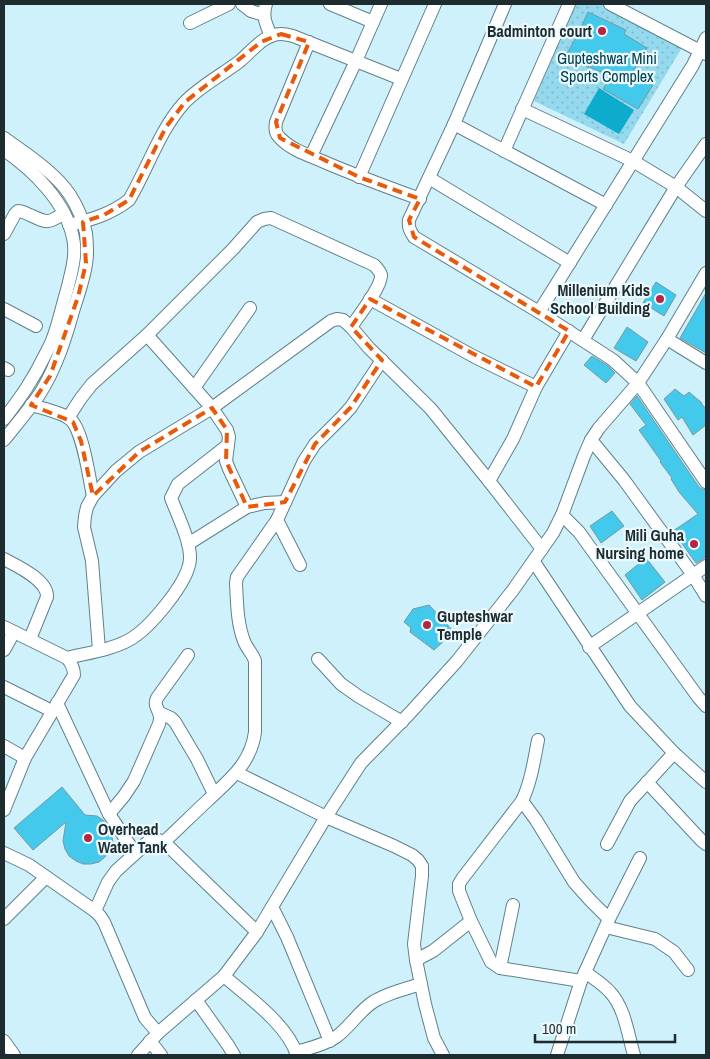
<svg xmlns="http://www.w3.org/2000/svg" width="710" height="1059" viewBox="0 0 710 1059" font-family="'Archivo Narrow',sans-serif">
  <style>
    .grass { fill: url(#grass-dots) }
    .water { fill: #0daccd }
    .building { fill: #42c9eb; stroke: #7798a2 }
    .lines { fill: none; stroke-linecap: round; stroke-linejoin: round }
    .minor-casing { stroke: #60808a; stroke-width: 14 }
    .minor { stroke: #fff; stroke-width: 12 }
    .marked { fill: none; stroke: #e8590c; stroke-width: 4; stroke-dasharray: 10 6; stroke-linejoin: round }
    .poi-dot { fill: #b52444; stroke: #ecfaff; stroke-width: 2 }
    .labels { text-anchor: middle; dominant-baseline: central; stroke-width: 4.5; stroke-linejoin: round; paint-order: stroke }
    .poi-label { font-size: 16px; font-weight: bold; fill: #1e2b2f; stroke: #ecfaff; text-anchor: end }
    .park-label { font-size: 16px; fill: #01404e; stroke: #ecfaff }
  </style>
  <defs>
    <pattern id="grass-dots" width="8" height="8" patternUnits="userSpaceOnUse" patternTransform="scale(1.25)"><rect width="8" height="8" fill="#94d9ee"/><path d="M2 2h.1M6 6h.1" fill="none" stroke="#7fbacc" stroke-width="1.8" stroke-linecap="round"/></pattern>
  </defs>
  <rect width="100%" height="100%" fill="#cef1fc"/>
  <polygon class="grass" points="576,4 602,4 683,46 624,144 534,101"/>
  <polygon class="water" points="599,88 634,110 619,134 584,114"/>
  <g class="building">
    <polygon points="588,12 626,30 624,34 647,48 632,73 653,85 638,109 603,89 611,76 565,57 578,34"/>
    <polygon points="656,282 676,295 664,316 643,303"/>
    <polygon points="706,293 706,353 680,338"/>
    <polygon points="627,327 648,342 636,361 614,348"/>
    <polygon points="592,356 608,366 615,373 606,383 584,365"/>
    <polygon points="675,389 684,396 689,392 702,403 701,403 706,409 706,425 693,435 682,417 678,420 664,399"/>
    <polygon points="637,396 699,487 702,489 706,490 706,557 696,563 673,531 698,514 679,492 671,479 672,478 660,462 661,461 639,430 646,425 630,404"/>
    <polygon points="612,511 624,526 601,543 590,526"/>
    <polygon points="646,558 665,582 642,600 625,575"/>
    <polygon points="429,605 454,632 434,650 410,632 411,628 404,622 413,609"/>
    <polygon points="62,787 85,815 97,816 103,820 111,832 113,842 110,850 105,857 99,862 91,864 83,864 76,861 69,856 65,849 63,841 66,822 33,850 14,828"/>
  </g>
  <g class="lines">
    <g class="minor-casing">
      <g id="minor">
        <polyline points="242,4 251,11 264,15"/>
        <path d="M 266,4 C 262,17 266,24 271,36"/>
        <polyline points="330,4 373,22"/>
        <path d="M 505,4 L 454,124 L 409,220 C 408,227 410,231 414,237 L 539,312 L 613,360 L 638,383 L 706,482"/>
        <polyline points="610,4 706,54"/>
        <polyline points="190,23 229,4"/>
        <path d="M 309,42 L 276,122 C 275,129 275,134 281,139 C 292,150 308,155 322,161 C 354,175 387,187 420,199"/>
        <polyline points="522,109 633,161 676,187 706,211"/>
        <polyline points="454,124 606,205"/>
        <path d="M 4,138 C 25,153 56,173 70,195 C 77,206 83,220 86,233 C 87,243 88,254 86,264 C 84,278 79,293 74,308 C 66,337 56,369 39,395 C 28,411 16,425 4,440"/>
        <path d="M 4,150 C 33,170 66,202 73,238 C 77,255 71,273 67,290 C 62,306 59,322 53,338 C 51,344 48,349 45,355 C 33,380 21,397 4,419"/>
        <polyline points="504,151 569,4"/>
        <polyline points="311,156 356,61 381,4"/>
        <polyline points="359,177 435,4"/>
        <polyline points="429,178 570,263"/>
        <path d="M 69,225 C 91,220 111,214 129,200 C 148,168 159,131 184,103 C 200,86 222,75 240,61 C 252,51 264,34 281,34 C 285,34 289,35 293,36 L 401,79"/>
        <path d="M 4,234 L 15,214 L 18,211 C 23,211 25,213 30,215 C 47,223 48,224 64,213"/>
        <polyline points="370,299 473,356 536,387"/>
        <polyline points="4,309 36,326"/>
        <polyline points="539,312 693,65 706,38"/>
        <polyline points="147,335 212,408 227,430 229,437 226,461 229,469 247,507"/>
        <polyline points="667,339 706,363"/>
        <polyline points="583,340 676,187 706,144"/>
        <polyline points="4,368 8,370"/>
        <polyline points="194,388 250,308"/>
        <path d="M 31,405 C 42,408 59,412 69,418 C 83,428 89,478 93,496"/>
        <path d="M 68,418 L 81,398 L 92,384 L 147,335 L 233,249 L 257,222 L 264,219 L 271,218 L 374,265 C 377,268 380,271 381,275 C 382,286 358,317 351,327"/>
        <polyline points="591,440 624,480 693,575 706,596"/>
        <polyline points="489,481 513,439 536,387 569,331"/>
        <polyline points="562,515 579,532 698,697 706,706"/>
        <polyline points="277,520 300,565"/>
        <polyline points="188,544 247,507 265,503 285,502"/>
        <path d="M 4,559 C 17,566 48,580 47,597 L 30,639"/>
        <polyline points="534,562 630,706 674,753 706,782"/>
        <path d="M 4,627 L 67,658 C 72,664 74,668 74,675 L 25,758 L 4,810"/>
        <polyline points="589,647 706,566"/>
        <polyline points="4,650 14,632"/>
        <polyline points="99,650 92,561 84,527 85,516 87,507 93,496 116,471 139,452 212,408 331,321 337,319 343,320 351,327 369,348 431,409 489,481 542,549"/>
        <path d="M 67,658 C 87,653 111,650 129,640 C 149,629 189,582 190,559 C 191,542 177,514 171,498 L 178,484 L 228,445"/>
        <polyline points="318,659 341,684 358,696 402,722"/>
        <polyline points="4,687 52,711"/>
        <polyline points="57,703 109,814 135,853"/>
        <polyline points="160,713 171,718 175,722 197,759 214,794"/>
        <path d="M 538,740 C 534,761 531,782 522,801 L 462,879 L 459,884 L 459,891 L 471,921 L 491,962 L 500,968 L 581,981"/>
        <polyline points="4,746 25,758"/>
        <polyline points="237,773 326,817 394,846 412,855 418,860 422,866 422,876 414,944 416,960 425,1004 434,1038 443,1055"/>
        <polyline points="647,782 701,840 706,844"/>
        <polyline points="522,801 536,820 574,882 590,900 609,919"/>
        <path d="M 109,814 L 124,796 L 134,781 L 159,724 C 160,720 161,717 159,713 C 157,707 154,705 157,698 L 188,655"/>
        <path d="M 164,842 C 178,829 192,815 207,801 C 228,781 251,764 255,732 L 255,661 C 253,654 247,649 244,641 C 237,623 237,602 236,583 L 237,577 L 277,520 L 304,461 L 315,444 L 343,416 L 351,407 L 382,360"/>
        <polyline points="607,844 630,801 674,753"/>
        <polyline points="4,853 29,865 95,911 100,916 104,922 145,1018 158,1033"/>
        <polyline points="272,907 287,937 330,1041"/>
        <polyline points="95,911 108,882 116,871 150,840 155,839 164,842 257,932"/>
        <polyline points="4,919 46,877"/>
        <polyline points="606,927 655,939 674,952 688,970"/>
        <polyline points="416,960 433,951 471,921"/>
        <polyline points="500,968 513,905"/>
        <path d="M 585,972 C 593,978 603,984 610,992 C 625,1008 628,1035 634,1055"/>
        <path d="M 224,976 C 248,997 287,1024 297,1055"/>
        <polyline points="196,1000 228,1045 234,1055"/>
        <polyline points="4,1041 14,1055"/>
        <polyline points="150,1041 161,1055"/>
        <path d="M 296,1052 C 309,1048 325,1045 336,1037 C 350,1027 359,1011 373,1002 C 387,993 405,989 421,984"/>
        <polyline points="138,1055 158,1033 224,976 257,932 326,817 361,763 409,714 457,661 513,590 553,533 562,515 584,456 591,440 599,428 638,383 667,339 706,273"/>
        <polyline points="557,1055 581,981 609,919 640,858"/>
      </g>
    </g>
    <use href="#minor" class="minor"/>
  </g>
  <path class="marked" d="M 281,34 L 309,42 L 276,122 L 280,138 L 359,177 L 420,199 L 409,220 L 414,237 L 569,331 L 536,387 L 370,299 L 351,327 L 382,360 L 351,407 L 315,444 L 285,502 L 247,507 L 226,461 L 227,430 L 212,408 L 139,452 L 93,496 L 81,441 L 73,422 L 31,405 L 50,376 L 78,297 L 86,263 L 83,222 L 104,215 L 129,200 L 166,127 L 185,102 L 261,42 Z"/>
  <g class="poi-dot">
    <circle cx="602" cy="31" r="5"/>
    <circle cx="660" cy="299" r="5"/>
    <circle cx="694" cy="544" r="5"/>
    <circle cx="427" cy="625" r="5"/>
    <circle cx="88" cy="838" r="5"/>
  </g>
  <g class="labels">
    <g class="poi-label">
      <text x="592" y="31">Badminton court</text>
      <text x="650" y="290">Millenium Kids<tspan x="650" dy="18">School Building</tspan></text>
      <text x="684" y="535">Mili Guha<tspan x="684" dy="18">Nursing home</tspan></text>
      <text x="437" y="616" text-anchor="start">Gupteshwar<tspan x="437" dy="18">Temple</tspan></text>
      <text x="98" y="829" text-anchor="start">Overhead<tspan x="98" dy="18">Water Tank</tspan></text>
    </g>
    <g class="park-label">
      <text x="607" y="58">Gupteshwar Mini<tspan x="607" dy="18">Sports Complex</tspan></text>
    </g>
  </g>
  <rect width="710" height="1059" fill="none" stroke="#1e2b2f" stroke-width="10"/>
  <path d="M535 1034v8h140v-8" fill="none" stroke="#1e2b2f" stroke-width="2.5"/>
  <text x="542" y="1034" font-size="15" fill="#1e2b2f" stroke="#ecfaff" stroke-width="4" paint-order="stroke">100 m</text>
</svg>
